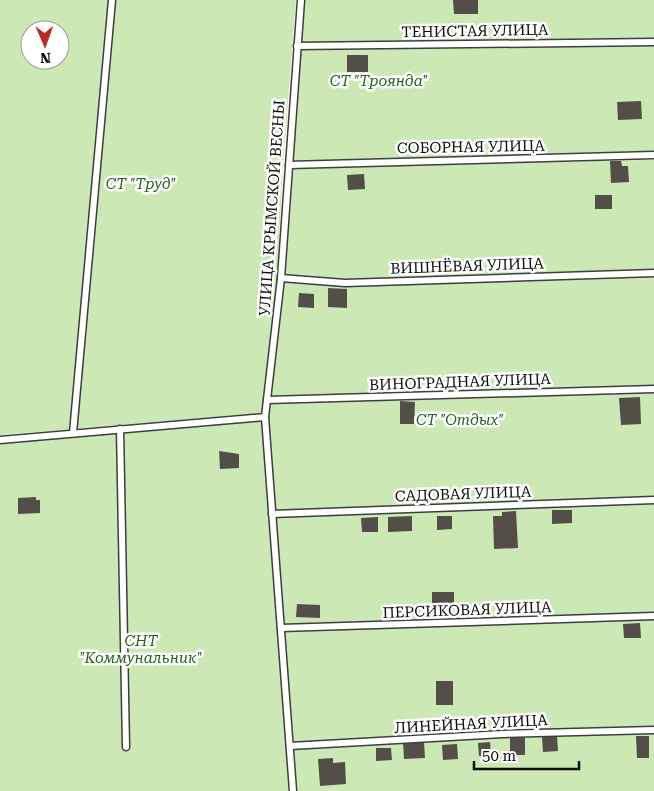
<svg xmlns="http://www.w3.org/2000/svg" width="654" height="791" viewBox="0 0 654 791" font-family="'Roboto Serif',serif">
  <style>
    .green { fill: #cbe8b5; fill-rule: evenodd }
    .building { fill: #544e48 }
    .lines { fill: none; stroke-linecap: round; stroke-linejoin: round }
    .service-casing { stroke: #3e3e3e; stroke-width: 9 }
    .service { stroke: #fff; stroke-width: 6 }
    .labels { text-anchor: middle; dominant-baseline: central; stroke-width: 5; stroke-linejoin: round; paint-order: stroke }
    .street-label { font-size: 15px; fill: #0b0b0b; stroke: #fff }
    .park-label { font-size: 15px; font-style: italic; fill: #26621d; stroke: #fff }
  </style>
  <rect width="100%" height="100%" fill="#fffcea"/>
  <g class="green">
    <path d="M 0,0 L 296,0 L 283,166 L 277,277 L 263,413 L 0,435 ZM 30,30 L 60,30 L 60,60 L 30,60 Z"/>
    <polygon points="303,0 654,0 654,152 409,164 654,160 654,791 0,791 0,440 265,417 281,278"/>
  </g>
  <g class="building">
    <polygon points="453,0 478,0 478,14 454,14"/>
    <rect x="347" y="55" width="21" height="17"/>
    <polygon points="641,101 642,119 618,120 617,102"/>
    <polygon points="610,161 621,161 622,166 628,166 629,182 611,183"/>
    <polygon points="364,174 365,189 348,190 347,175"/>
    <rect x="595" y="195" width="17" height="14"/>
    <polygon points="328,288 347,289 347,308 328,307"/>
    <polygon points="299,293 314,294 314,308 298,307"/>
    <polygon points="640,397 641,424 621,425 619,398"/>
    <polygon points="400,401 415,402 414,424 400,424"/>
    <polygon points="219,451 239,454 239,468 220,469"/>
    <polygon points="36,497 36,500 40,500 40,513 18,514 18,498"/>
    <polygon points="552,510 572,510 572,523 552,524"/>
    <polygon points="516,511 518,548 494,549 493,516 502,516 502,512"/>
    <polygon points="412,516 412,531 388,532 388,517"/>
    <polygon points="437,516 452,516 452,529 437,530"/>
    <polygon points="378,517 378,532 362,532 361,518"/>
    <rect x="432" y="592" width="22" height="15"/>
    <polygon points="297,604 320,605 320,618 296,617"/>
    <polygon points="640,623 641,638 624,638 623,624"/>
    <rect x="436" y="681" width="17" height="24"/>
    <polygon points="557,736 558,751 543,752 542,737"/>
    <polygon points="636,736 649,736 649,758 637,758"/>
    <rect x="510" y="738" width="15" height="17"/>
    <polygon points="424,742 425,758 404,759 403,743"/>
    <polygon points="490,742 491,755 479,756 478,743"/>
    <polygon points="457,744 458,759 443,760 442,745"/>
    <polygon points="376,748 391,748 392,760 376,761"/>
    <polygon points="333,758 333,763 345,762 346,784 320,786 318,759"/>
  </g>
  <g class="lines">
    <g class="service-casing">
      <g id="service">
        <polyline points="297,46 654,42"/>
        <polyline points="289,165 654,155"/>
        <polyline points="281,278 345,283 654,273"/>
        <polyline points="267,400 654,389"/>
        <polyline points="120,429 126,747"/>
        <polyline points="73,433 112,0"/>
        <polyline points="0,440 265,417"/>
        <polyline points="272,514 654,500"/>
        <polyline points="281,628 654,616"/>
        <polyline points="290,746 503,734 654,730"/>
        <polyline points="293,791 265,417 281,278 301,0"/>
      </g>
    </g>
    <use href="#service" class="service"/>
  </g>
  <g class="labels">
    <g class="street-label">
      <text transform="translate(475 31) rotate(-1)">ТЕНИСТАЯ УЛИЦА</text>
      <text transform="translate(471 147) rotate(-1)">СОБОРНАЯ УЛИЦА</text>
      <text transform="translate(272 208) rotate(-86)">УЛИЦА КРЫМСКОЙ ВЕСНЫ</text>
      <text transform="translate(467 266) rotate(-2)">ВИШНЁВАЯ УЛИЦА</text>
      <text transform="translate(460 382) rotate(-2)">ВИНОГРАДНАЯ УЛИЦА</text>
      <text transform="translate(463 494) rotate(-2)">САДОВАЯ УЛИЦА</text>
      <text transform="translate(467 610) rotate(-2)">ПЕРСИКОВАЯ УЛИЦА</text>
      <text transform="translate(471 724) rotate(-3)">ЛИНЕЙНАЯ УЛИЦА</text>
    </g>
    <g class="park-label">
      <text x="379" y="81">СТ "Троянда"</text>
      <text x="141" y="184">СТ "Труд"</text>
      <text x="460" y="420">СТ "Отдых"</text>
      <text x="141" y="641">СНТ<tspan x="141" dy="17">"Коммунальник"</tspan></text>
    </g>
  </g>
  <g transform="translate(45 45) rotate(178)"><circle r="24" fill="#ffffff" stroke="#9d9d9d"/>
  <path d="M0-4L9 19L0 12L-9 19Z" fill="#ba2a25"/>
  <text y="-8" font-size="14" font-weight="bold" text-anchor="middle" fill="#0b0b0b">N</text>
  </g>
  <path d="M474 761v8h105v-8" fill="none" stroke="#0b0b0b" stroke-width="2.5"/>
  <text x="482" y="761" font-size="15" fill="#0b0b0b" stroke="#ffffff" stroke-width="4" paint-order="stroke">50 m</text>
</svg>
